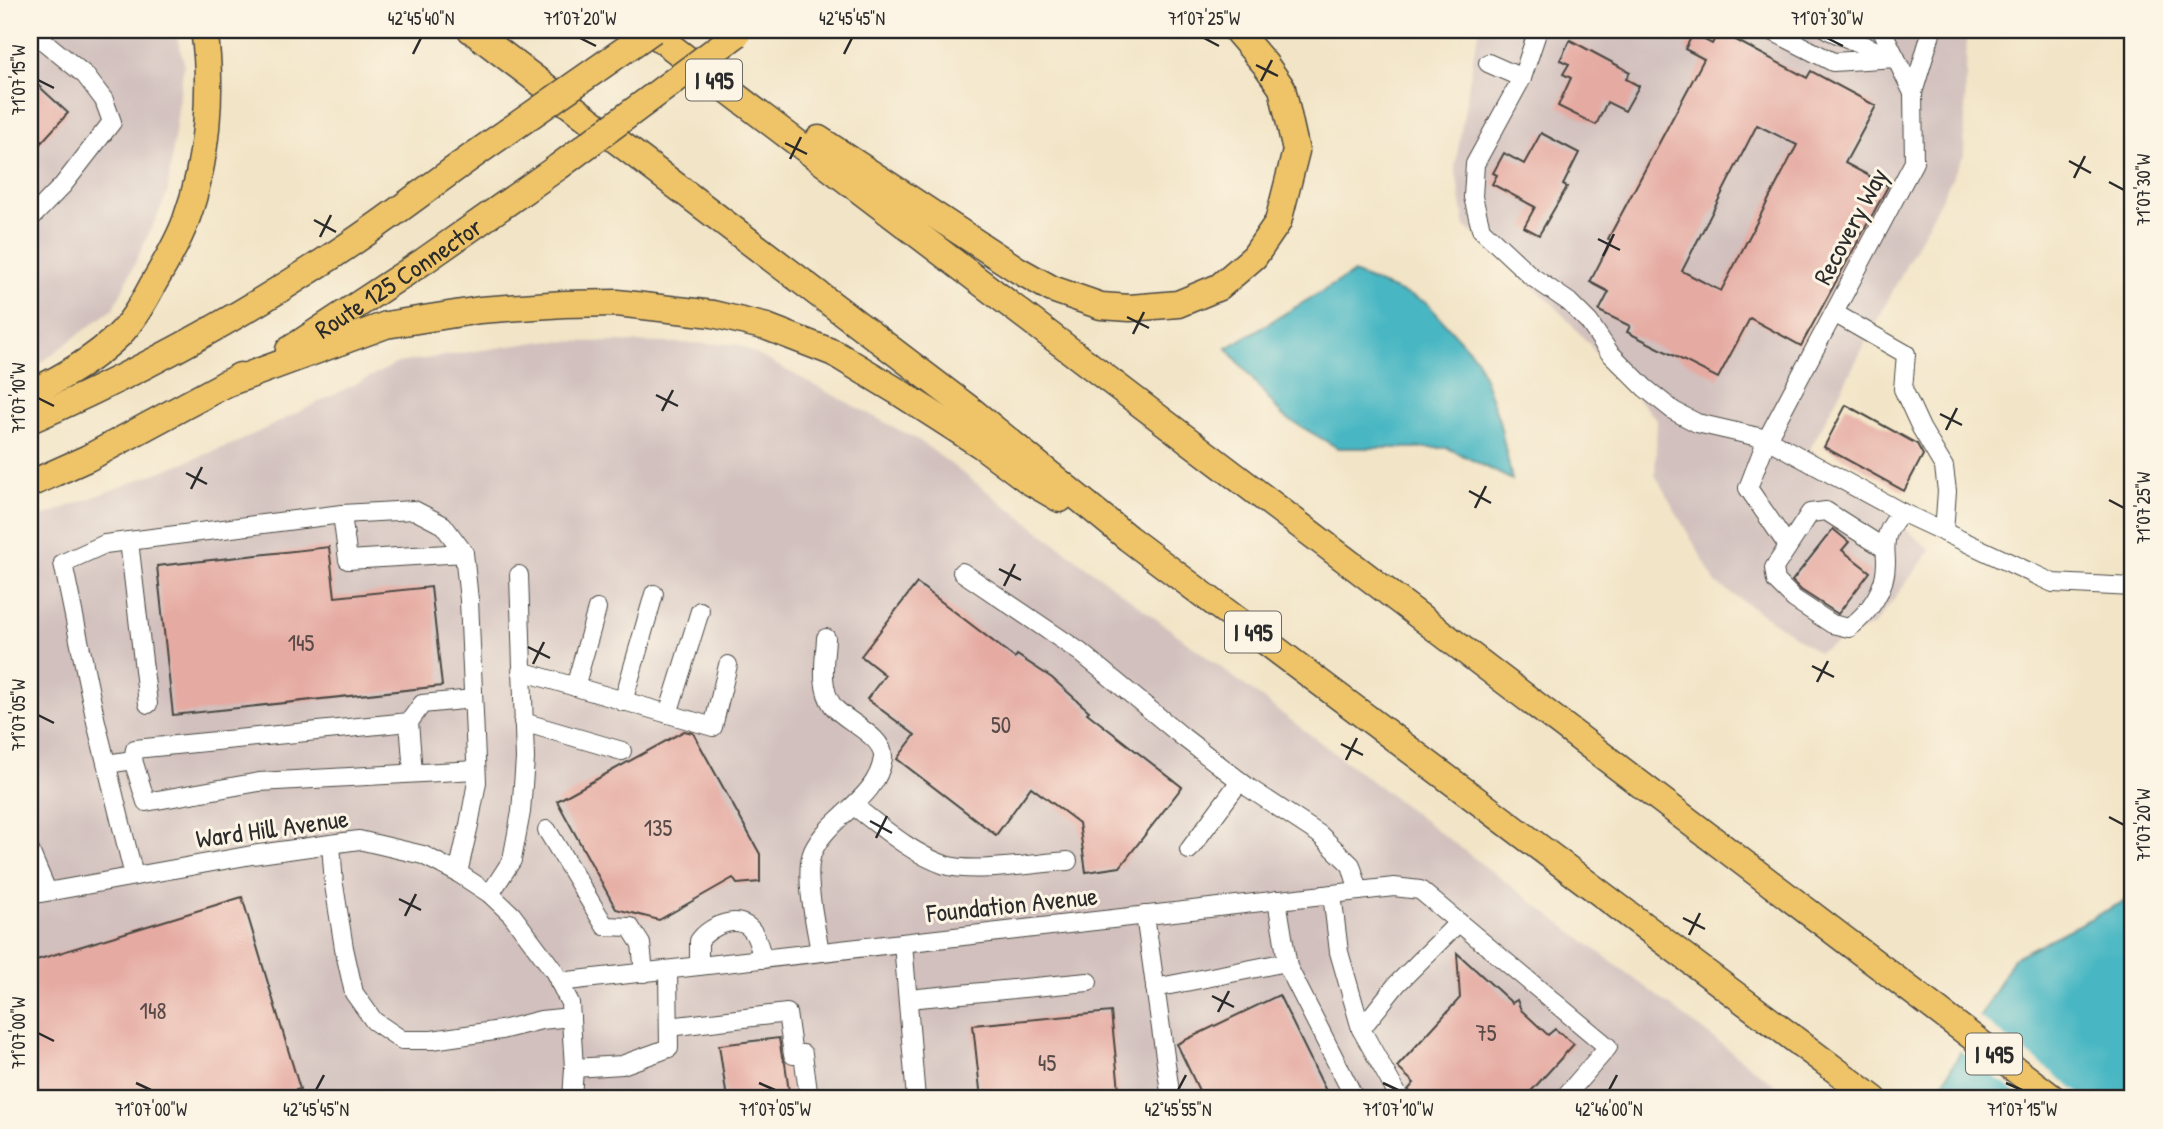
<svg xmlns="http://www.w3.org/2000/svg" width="2163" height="1129" viewBox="0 0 2163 1129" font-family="'Patrick Hand',sans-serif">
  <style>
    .industrial { fill: #d1c0bd }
    .water { fill: #49b7c3; stroke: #3a7177; stroke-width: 2 }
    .pier { fill: #f2e4c6 }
    .building { fill: #e5aaa2; fill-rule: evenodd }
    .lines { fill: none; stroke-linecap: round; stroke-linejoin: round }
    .minor-casing { stroke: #494742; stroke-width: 20 }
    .highway-casing { stroke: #494742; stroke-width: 29 }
    .minor { stroke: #fff; stroke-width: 18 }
    .highway { stroke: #efc469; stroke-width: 26 }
    .highway-bridge-casing { stroke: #494742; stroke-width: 29; stroke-linecap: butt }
    .highway-bridge { stroke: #efc469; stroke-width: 26 }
    .ticks { fill: none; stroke: #2b2b2b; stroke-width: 2.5 }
    .labels { text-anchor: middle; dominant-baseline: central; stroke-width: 6; stroke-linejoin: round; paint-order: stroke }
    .number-label { font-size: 23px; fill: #5a4b49 }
    .shield { fill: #fcf5e5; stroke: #6a6863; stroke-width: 2 }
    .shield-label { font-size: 24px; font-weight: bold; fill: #2b2b2b }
    .street-label { font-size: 26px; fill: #2b2b2b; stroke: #fcf5e5 }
    .neatline { fill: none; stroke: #2b2b2b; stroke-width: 2.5 }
    .ticks-label { font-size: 18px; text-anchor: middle; fill: #2b2b2b }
  </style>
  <rect width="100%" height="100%" fill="#fcf5e5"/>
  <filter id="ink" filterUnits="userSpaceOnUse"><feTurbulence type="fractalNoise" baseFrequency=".0143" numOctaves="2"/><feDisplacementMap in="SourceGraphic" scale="14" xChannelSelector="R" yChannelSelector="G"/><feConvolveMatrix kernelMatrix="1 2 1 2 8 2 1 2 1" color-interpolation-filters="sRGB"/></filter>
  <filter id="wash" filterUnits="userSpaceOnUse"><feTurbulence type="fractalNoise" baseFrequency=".00686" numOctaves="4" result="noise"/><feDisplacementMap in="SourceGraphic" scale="28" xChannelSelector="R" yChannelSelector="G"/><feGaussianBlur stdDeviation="1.57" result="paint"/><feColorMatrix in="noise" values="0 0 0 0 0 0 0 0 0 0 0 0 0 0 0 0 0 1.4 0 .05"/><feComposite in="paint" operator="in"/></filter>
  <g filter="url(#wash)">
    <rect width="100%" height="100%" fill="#f2e4c6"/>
    <g class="industrial">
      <polygon points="30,30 175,30 184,62 167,195 114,308 30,371"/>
      <polygon points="1480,30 1967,30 1964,155 1810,449 1931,550 1874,625 1818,652 1716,583 1655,475 1657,420 1555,306 1465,226 1455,167 1475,47"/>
      <polygon points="543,341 737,344 920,441 1794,1099 30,1099 30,521 238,442 398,363"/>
    </g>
    <g class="water">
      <polygon points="1353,273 1426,302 1477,359 1499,420 1512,480 1448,448 1338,448 1283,416 1227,348"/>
      <polygon points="2133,897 2133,1099 1934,1099 2013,958"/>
    </g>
    <polygon class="pier" points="1977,1015 2087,1099 2024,1099 1958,1049"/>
    <g id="blocks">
      <g class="building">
        <path d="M 1719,31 L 1807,78 L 1811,71 L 1876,106 L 1845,163 L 1888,186 L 1801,346 L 1750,318 L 1718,378 L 1627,332 L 1630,326 L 1599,311 L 1609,292 L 1590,282 L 1611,241 L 1608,239 L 1704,59 L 1685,49 L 1693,34 L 1712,44 ZM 1757,125 L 1797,145 L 1721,291 L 1682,271 Z"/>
        <polygon points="1570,40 1630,72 1626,79 1639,86 1625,111 1607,102 1596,125 1558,106 1571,78 1563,74 1569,64 1560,60"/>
        <polygon points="30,78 68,113 30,155"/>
        <polygon points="1541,133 1579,153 1563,185 1567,187 1539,235 1524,227 1535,207 1492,184 1497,175 1493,173 1504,153 1524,164"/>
        <polygon points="1846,405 1917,444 1923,455 1904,491 1824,447"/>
        <polygon points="1833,529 1849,542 1842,550 1870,572 1838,614 1801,590 1792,581"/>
        <polygon points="329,547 335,597 431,587 442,686 173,715 157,566"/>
        <polygon points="917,583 1015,658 1017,655 1052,678 1089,711 1087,713 1182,787 1120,867 1086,872 1079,823 1031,787 996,835 897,759 915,735 867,699 885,675 861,656"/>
        <polygon points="684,731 693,733 760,854 760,882 737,884 733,878 659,920 616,909 557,801"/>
        <polygon points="242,897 300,1089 265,1099 42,1099 30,1057 30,962"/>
        <polygon points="1457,953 1512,1003 1517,1000 1521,1010 1548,1035 1555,1029 1574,1044 1524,1099 1418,1099 1408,1090 1414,1083 1397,1067 1460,998"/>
        <polygon points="1279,995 1330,1099 1203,1099 1177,1044"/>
        <polygon points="1111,1012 1120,1099 981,1099 973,1025"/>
        <polygon points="779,1038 782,1057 785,1063 790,1099 727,1099 719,1045"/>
      </g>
    </g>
  </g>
  <g filter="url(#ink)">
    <use href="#blocks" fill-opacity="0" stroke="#494742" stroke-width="2"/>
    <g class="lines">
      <g class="minor-casing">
        <g id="minor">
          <polyline points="30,30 85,75 104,100 112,122 63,185 30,219"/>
          <polyline points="1538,30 1522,78 1475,164 1473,197 1481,229 1531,276 1569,302 1589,322 1609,352 1645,388 1674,411 1697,423 1767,439 1901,512 2053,583 2133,587"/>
          <polyline points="1770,30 1833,62 1896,58"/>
          <polyline points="1828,30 1889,56"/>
          <polyline points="1488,63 1522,78"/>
          <polyline points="1913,93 1932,30"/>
          <polyline points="1834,313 1906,354 1903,389 1921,428 1944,467 1947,491 1944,532"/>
          <polyline points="342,514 348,560 464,553 469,600 477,782 469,825 458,873"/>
          <polyline points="129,541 148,704"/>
          <polyline points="1788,546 1748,488 1767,439 1914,162 1913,93 1882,30"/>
          <path d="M 1884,548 L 1826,511 L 1810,513 L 1774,568 L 1776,581 L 1794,599 L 1832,624 L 1849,628 C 1869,613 1886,589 1886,563 C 1886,553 1884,545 1887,536 C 1889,527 1896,519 1901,512"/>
          <polyline points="962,572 1080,652 1183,737 1249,788 1319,834 1351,865 1359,891"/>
          <polyline points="521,671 713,727 728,665"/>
          <polyline points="575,687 597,609"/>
          <polyline points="623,702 654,594"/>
          <polyline points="668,714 700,611"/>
          <polyline points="409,722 413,773"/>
          <polyline points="523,722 622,751"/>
          <polyline points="133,760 135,749 409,722 422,704 473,699"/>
          <polyline points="107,764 133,760 146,802 259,782 476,770"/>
          <path d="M 854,806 C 883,828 911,853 945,865 C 974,874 1036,863 1068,861"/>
          <polyline points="547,830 605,926 630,927 641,944 644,973"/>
          <polyline points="331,844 334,885 344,948 354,993 374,1021 402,1040 432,1040 501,1030 541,1020 571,1017"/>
          <polyline points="1189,850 1240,781"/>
          <polyline points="30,851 47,891"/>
          <polyline points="134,876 96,722 63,563 105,544 342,514 414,510 443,525 464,553"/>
          <polyline points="490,894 512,860 521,812 525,759 519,575"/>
          <polyline points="1332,894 1339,952 1361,1029 1400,1099"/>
          <polyline points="30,895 252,855 359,840 423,855 458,873 490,894 512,915 554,971 570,1003 574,1068 572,1099"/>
          <polyline points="1277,900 1288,967 1355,1099"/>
          <polyline points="1145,915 1171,1099"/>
          <polyline points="903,943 916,1099"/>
          <path d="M 820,952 C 816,927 803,873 813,851 C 829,816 877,800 883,758 C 885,736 844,721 833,706 C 819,687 825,659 826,638"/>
          <path d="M 699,966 L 699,941 C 709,926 740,912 753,932 C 758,939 760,950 763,959"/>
          <polyline points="559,982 1394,887 1420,890 1608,1047 1563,1099"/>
          <polyline points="1155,988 1287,962"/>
          <polyline points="908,999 1088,982"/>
          <polyline points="669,1027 787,1013 793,1055 803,1054 809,1099"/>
          <polyline points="1361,1029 1397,984 1459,922"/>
          <polyline points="574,1068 622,1065 669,1048 668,970"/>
        </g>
      </g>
      <g class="highway-casing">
        <g id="highway">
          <polyline points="471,30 971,410 1128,538 1874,1099"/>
          <polyline points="649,30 2054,1099"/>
          <polyline points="819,139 1018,270 1052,289 1101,306 1130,308 1178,304 1219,287 1254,257 1278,222 1296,151 1282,88 1265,64 1236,30"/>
          <path id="s1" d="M 289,350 L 424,261 L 558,167"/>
          <polyline points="225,384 386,325 480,310 564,304 617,303 713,314 767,327 834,353 897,391 981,445 1029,481 1060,499"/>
          <path d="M 30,393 C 62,378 93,360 119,335 C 133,321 143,303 152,286 C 164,265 178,243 186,220 C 207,163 213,89 204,30"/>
          <path d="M 30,420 C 134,375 234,320 329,258 C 390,219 447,172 507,132"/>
          <polyline points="30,484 88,458 240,376"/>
        </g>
      </g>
      <use href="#minor" class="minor"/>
      <use href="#highway" class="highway"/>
      <g class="highway-bridge-casing">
        <g id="highway-bridge">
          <polyline points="507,132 653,30"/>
          <polyline points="558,167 737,34"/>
        </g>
      </g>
      <use href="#highway-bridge" class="highway-bridge"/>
    </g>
  </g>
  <path class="ticks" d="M 580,38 L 596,46M 1204,38 L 1219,46M 1827,38 L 1843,46M 413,54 L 421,38M 844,54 L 852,38M 1256,65 L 1278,76M 38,80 L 54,88M 1261,81 L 1272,60M 785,143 L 807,154M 790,159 L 801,137M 2069,161 L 2091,173M 2074,178 L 2085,156M 2109,182 L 2124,190M 314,220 L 336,232M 320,237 L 331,215M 1598,239 L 1620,250M 1603,256 L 1614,234M 1127,317 L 1149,328M 1133,334 L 1144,312M 656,395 L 678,406M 38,398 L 54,406M 662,411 L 673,390M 1940,414 L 1962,425M 1946,430 L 1957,408M 186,473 L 207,484M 191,489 L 202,467M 1469,491 L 1491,503M 2109,500 L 2124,508M 1475,508 L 1486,486M 999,569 L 1021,580M 1004,586 L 1015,564M 528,647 L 550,658M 533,664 L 544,642M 1812,666 L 1834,677M 1817,682 L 1828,661M 38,715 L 54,723M 1341,744 L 1363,755M 1346,760 L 1357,738M 2109,817 L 2124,825M 870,821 L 892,833M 876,838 L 887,816M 399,899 L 421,910M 405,916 L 416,894M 1683,918 L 1705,929M 1689,935 L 1700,913M 1212,996 L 1234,1007M 1218,1012 L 1229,991M 38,1033 L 54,1041M 136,1083 L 151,1090M 759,1083 L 775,1090M 1383,1083 L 1398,1090M 2006,1083 L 2022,1090M 316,1090 L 324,1075M 1178,1090 L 1186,1075M 1609,1090 L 1617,1075"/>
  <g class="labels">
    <g class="number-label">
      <text x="301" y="642">145</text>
      <text x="1001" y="724">50</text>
      <text x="658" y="827">135</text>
      <text x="153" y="1010">148</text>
      <text x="1486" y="1032">75</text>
      <text x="1047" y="1062">45</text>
    </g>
    <g class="shield">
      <rect x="686" y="59.5" width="56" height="41" rx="5"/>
      <rect x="1225" y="611.5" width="56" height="41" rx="5"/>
      <rect x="1966" y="1033.5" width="56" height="41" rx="5"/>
    </g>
    <g class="shield-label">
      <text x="714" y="80">I 495</text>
      <text x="1253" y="632">I 495</text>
      <text x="1994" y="1054">I 495</text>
    </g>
    <g class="street-label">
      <text transform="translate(1850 226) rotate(-62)">Recovery Way</text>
      <text stroke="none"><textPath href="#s1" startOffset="131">Route 125 Connector</textPath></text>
      <text transform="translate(272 828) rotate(-8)">Ward Hill Avenue</text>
      <text transform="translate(1012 904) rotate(-6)">Foundation Avenue</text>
    </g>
  </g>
  <rect width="2163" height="1129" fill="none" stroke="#fcf5e5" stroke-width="77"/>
  <rect x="38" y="38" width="2086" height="1052" class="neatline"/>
  <g class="ticks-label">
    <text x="421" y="25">42°45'40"N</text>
    <text x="580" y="25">71°07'20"W</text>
    <text x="852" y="25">42°45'45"N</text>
    <text x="1204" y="25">71°07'25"W</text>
    <text x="1827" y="25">71°07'30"W</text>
    <text transform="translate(19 80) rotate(-90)" y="6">71°07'15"W</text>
    <text transform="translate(2144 190) rotate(-90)" y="6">71°07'30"W</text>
    <text transform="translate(19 398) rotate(-90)" y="6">71°07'10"W</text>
    <text transform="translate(2144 508) rotate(-90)" y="6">71°07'25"W</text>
    <text transform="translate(19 715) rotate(-90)" y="6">71°07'05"W</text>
    <text transform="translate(2144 825) rotate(-90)" y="6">71°07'20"W</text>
    <text transform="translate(19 1033) rotate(-90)" y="6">71°07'00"W</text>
    <text x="151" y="1116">71°07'00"W</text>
    <text x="316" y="1116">42°45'45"N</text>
    <text x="775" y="1116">71°07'05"W</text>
    <text x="1178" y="1116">42°45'55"N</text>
    <text x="1398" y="1116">71°07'10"W</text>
    <text x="1609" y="1116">42°46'00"N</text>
    <text x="2022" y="1116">71°07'15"W</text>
  </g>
</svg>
